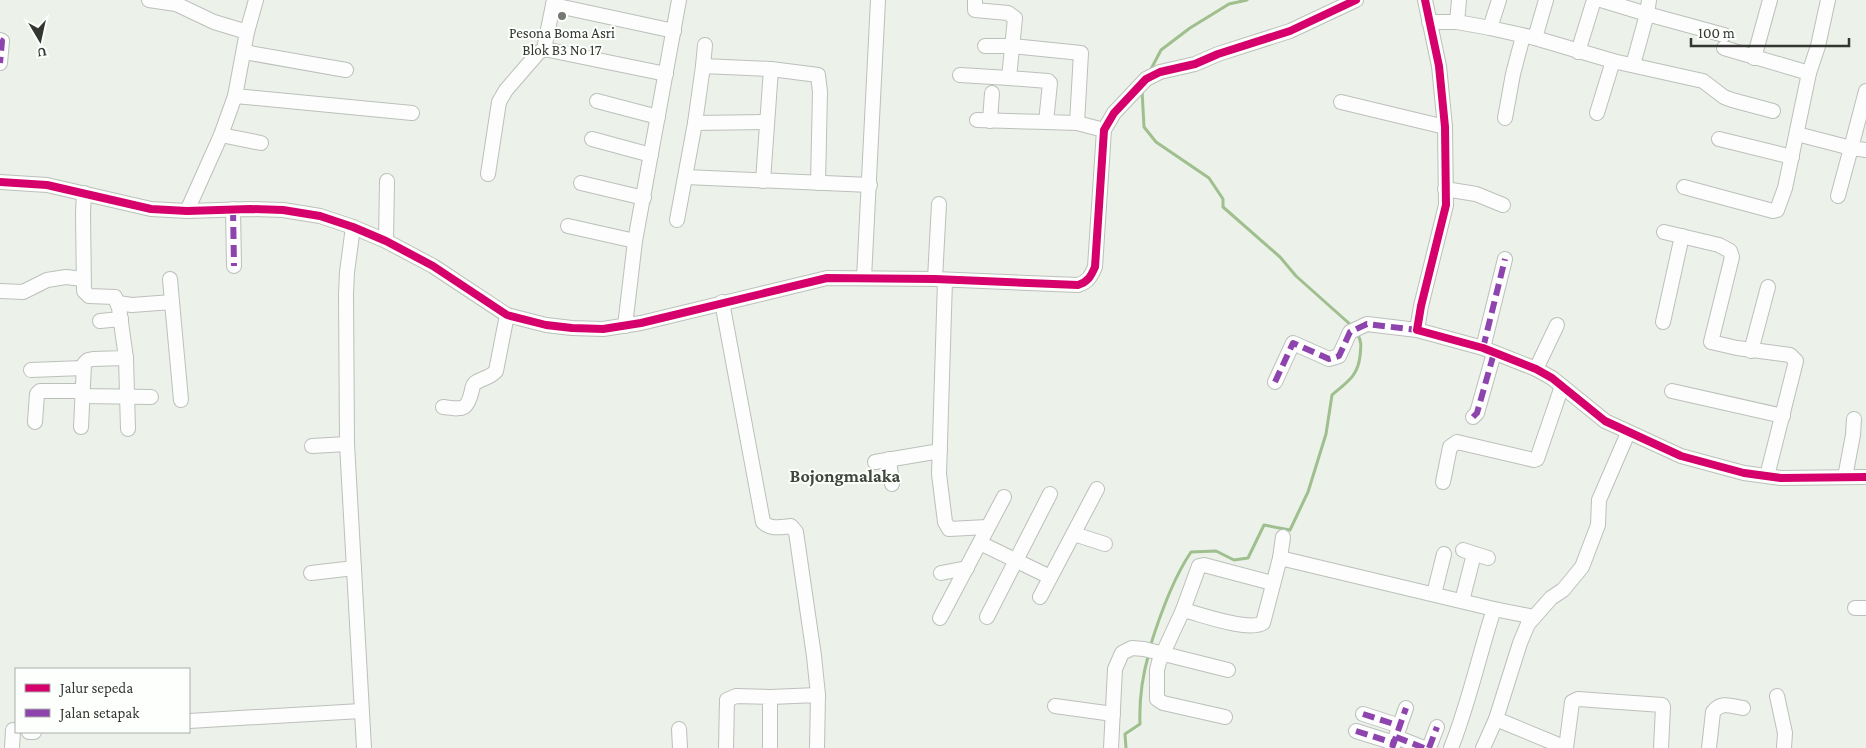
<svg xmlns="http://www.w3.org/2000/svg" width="1866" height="748" viewBox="0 0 1866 748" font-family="'Crimson Pro',serif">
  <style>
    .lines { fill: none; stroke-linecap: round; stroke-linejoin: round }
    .stream { stroke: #9fbf8e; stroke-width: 3 }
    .minor-casing { stroke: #bcc0bb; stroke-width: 16 }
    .minor { stroke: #fcfdfc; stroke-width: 14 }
    .quiet { stroke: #8e44ad; stroke-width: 6; stroke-dasharray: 12 6; stroke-linecap: butt }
    .cycleway-casing { stroke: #fdfffc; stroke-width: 11 }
    .cycleway { stroke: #d6006c; stroke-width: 8 }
    .poi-dot { fill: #747772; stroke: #fdfffc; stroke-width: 2 }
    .labels { text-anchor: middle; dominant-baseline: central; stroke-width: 4; stroke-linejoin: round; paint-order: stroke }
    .poi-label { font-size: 15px; fill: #333631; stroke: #fdfffc }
    .quarter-label { font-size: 18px; font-weight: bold; fill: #40473d; stroke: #fdfffc }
  </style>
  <rect width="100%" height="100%" fill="#ecf1ea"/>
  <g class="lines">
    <g class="stream">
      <polyline points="1150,71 1161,50 1190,28 1229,4 1247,0"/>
      <polyline points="1142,90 1144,127 1156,142 1209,178 1223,199 1223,207 1280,257 1296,276 1352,326"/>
      <path d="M 1150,647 C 1159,618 1174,577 1191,552 L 1216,551 L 1234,560 L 1248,558 L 1264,525 L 1290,530 L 1308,492 L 1326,434 L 1332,395 C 1347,382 1358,376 1360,356 C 1361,346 1362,342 1357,333"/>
      <path d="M 1126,748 L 1125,734 L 1140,724 C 1139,699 1142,677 1149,653"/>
    </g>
    <g class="minor-casing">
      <g id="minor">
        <polyline points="149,0 176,4 214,22 247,32"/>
        <polyline points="975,0 975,10 1008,13 1015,18 1009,78 1048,81 1050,83 1046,122 1077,123 1104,130"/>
        <polyline points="1425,0 1439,66 1445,127 1446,205 1421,306 1417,330 1483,348 1536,369 1552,378 1605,421 1681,456 1744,473 1781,478 1866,477"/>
        <polyline points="1601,0 1647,14 1649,0"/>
        <polyline points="553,5 674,31"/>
        <polyline points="1429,22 1457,22 1490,28 1535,38 1613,61 1703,81 1724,97 1732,100 1773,111"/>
        <polyline points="1457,22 1459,0"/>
        <polyline points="1490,28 1499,0"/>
        <polyline points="1535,38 1546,0"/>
        <polyline points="0,40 2,41 0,63"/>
        <polyline points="985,46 1012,46 1081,53 1077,123"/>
        <polyline points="1724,48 1809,73"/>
        <polyline points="544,49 554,0"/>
        <polyline points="244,52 346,70"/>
        <polyline points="1578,52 1594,0"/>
        <polyline points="1754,58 1770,0"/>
        <polyline points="1633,65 1647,14 1724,35"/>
        <polyline points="703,66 705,45"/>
        <polyline points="960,75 1009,78"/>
        <polyline points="1866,91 1851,148 1866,150"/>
        <polyline points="235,96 412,113"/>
        <polyline points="597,101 658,117"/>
        <polyline points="1341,102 1445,127"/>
        <polyline points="1597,113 1613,61"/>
        <polyline points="1505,118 1513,74 1523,36"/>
        <polyline points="977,120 1046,122"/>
        <polyline points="990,121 992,93"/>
        <polyline points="695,123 767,122"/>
        <polyline points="1797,134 1851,148 1838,196"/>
        <polyline points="221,135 261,143"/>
        <polyline points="592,139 651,155"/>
        <polyline points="1719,139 1792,157"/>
        <polyline points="488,174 499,102 506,90 538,53 544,49 666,74"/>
        <polyline points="686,177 870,185"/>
        <polyline points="763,181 771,69"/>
        <path d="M 0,182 L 47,185 L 151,209 L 187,211 L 250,209 L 283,210 L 320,216 L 353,227 L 386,241 L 433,266 L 507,315 L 546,325 L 572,328 L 603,329 L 641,323 L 827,278 L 935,279 L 1078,285 C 1088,282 1091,276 1095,267 L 1104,130 L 1114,113 L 1146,79 L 1160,72 L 1195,64 L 1218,54 L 1290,31 L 1356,0"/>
        <polyline points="581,183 644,198"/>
        <polyline points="1684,187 1773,211 1777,210 1785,188 1809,73 1818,46 1828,0"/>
        <polyline points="1445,189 1476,194 1503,205"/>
        <polyline points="233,209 234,266"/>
        <polyline points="187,211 221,135 235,96 247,32 256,0"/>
        <polyline points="677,220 695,123 703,66 771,69 818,75 820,92 818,183"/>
        <polyline points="568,226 635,241"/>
        <polyline points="353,227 347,272 346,294 347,444 364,748"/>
        <polyline points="1664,232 1719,245 1730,251 1732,257 1711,342 1737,348 1790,355 1796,361 1767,476"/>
        <polyline points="386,241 387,181"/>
        <polyline points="864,278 878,0"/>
        <polyline points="170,279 172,302"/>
        <polyline points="935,279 939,204"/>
        <polyline points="945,280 939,474 945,522 949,529 987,527"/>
        <polyline points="0,291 23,292 47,280 66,277 83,279"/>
        <path d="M 722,302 L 763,522 C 770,530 782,527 791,526 L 796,532 L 814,656 L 818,695"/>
        <polyline points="118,303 132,305 172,302 181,400"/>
        <polyline points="100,321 121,319"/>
        <polyline points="1663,322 1682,236"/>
        <polyline points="625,326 635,241 679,0"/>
        <polyline points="1483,348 1505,259"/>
        <polyline points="1751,351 1768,287"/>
        <polyline points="126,358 128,429"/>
        <polyline points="1536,369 1557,325"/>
        <polyline points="31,370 83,368"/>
        <polyline points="1275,382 1293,343 1329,359 1339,356 1350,332 1367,324 1417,330"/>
        <polyline points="1672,391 1783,416"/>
        <polyline points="82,396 151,397"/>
        <path d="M 443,407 C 462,409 467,412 472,390 C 473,386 472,386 475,383 C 482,378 490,378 496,371 L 507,315"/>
        <polyline points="1473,417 1477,413 1494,353"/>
        <polyline points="35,422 37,394 40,391 83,391"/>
        <polyline points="81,427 84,364 88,360 93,359 126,358 119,308 115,297 89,296 84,291 83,213 84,193"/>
        <polyline points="312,446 347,444"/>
        <polyline points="889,459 892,484"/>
        <polyline points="875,462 940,451"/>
        <polyline points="1845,477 1853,435 1854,419"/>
        <polyline points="1443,482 1450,447 1457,442 1534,460 1537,459 1562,386"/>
        <polyline points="1074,534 1105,544"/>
        <polyline points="980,543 1050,577"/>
        <polyline points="1463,550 1488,558"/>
        <polyline points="1280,558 1283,537"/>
        <polyline points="311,573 354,568"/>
        <polyline points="941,573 967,568"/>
        <polyline points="1434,594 1444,554"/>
        <polyline points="1040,597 1097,489"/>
        <polyline points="1462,601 1474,554"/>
        <polyline points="1855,608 1866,608"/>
        <polyline points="1183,610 1199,566 1204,565 1272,583"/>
        <polyline points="987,617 1050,494"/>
        <polyline points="940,618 1004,497"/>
        <polyline points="1777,696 1785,733 1784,748"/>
        <polyline points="770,697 818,695 817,748"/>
        <polyline points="1055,706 1113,714"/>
        <polyline points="1363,714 1400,726"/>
        <path d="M 1225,717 L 1163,703 L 1157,699 L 1157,670 L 1159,662 L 1183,610 C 1200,614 1248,632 1263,623 L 1280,558 L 1494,609"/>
        <polyline points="1496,719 1566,748"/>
        <polyline points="189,721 361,711"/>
        <polyline points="679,729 680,748"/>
        <polyline points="1356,731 1394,743"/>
        <polyline points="29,732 34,732"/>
        <polyline points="1396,737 1424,748"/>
        <polyline points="12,748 13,730"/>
        <polyline points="726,748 727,700 736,696 770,697 770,748"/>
        <polyline points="1111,748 1115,669 1122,653 1132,648 1144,649 1228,670"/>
        <polyline points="1392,748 1406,708"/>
        <polyline points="1429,748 1437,727"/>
        <path d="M 1451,748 C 1469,703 1479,655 1494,609 L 1534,617"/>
        <polyline points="1483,748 1496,719 1520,643 1528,624 1551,598 1563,590 1582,567 1598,525 1599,500 1628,433"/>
        <polyline points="1566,748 1572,702 1578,699 1662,705 1663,707 1661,748"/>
        <path d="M 1709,748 L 1713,712 C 1721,701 1731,706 1743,708"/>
      </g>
    </g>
    <use href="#minor" class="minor"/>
    <g class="quiet">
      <polyline points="0,40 2,41 0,63"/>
      <polyline points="233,209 234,266"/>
      <polyline points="1483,348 1505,259"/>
      <polyline points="1275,382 1293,343 1329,359 1339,356 1350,332 1367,324 1417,330"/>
      <polyline points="1473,417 1477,413 1494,353"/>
      <polyline points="1363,714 1400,726"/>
      <polyline points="1356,731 1394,743"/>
      <polyline points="1396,737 1424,748"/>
      <polyline points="1392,748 1406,708"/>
      <polyline points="1429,748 1437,727"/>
    </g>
    <g class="cycleway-casing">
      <g id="cycleway">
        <polyline points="1425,0 1439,66 1445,127 1446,205 1421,306 1417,330 1483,348 1536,369 1552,378 1605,421 1681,456 1744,473 1781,478 1866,477"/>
        <path d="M 0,182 L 47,185 L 151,209 L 187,211 L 250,209 L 283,210 L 320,216 L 353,227 L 386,241 L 433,266 L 507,315 L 546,325 L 572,328 L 603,329 L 641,323 L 827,278 L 935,279 L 1078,285 C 1088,282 1091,276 1095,267 L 1104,130 L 1114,113 L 1146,79 L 1160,72 L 1195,64 L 1218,54 L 1290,31 L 1356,0"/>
      </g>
    </g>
    <use href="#cycleway" class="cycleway"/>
  </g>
  <circle class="poi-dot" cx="562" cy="16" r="5"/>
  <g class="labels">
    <g class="poi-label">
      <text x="562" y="33">Pesona Boma Asri<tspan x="562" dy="17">Blok B3 No 17</tspan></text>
    </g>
    <g class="quarter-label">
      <text x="845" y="476">Bojongmalaka</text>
    </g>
  </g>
  <rect x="15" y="668" width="175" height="65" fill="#fdfffc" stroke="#acafab"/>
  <rect x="25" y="684" width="25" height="8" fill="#d6006c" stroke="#acafab"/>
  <text x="60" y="693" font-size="15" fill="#333631">Jalur sepeda</text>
  <rect x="25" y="709" width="25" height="8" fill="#8e44ad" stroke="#acafab"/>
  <text x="60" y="718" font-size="15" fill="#333631">Jalan setapak</text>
  <g transform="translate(40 40) rotate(171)" stroke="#fdfffc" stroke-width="4" paint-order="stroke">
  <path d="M0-4L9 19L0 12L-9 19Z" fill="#333631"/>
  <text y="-8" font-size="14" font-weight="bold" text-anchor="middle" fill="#333631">U</text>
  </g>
  <path d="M1691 38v8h158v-8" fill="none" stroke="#333631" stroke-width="2.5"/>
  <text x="1698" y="38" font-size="15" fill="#333631" stroke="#fdfffc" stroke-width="4" paint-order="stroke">100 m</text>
</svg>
